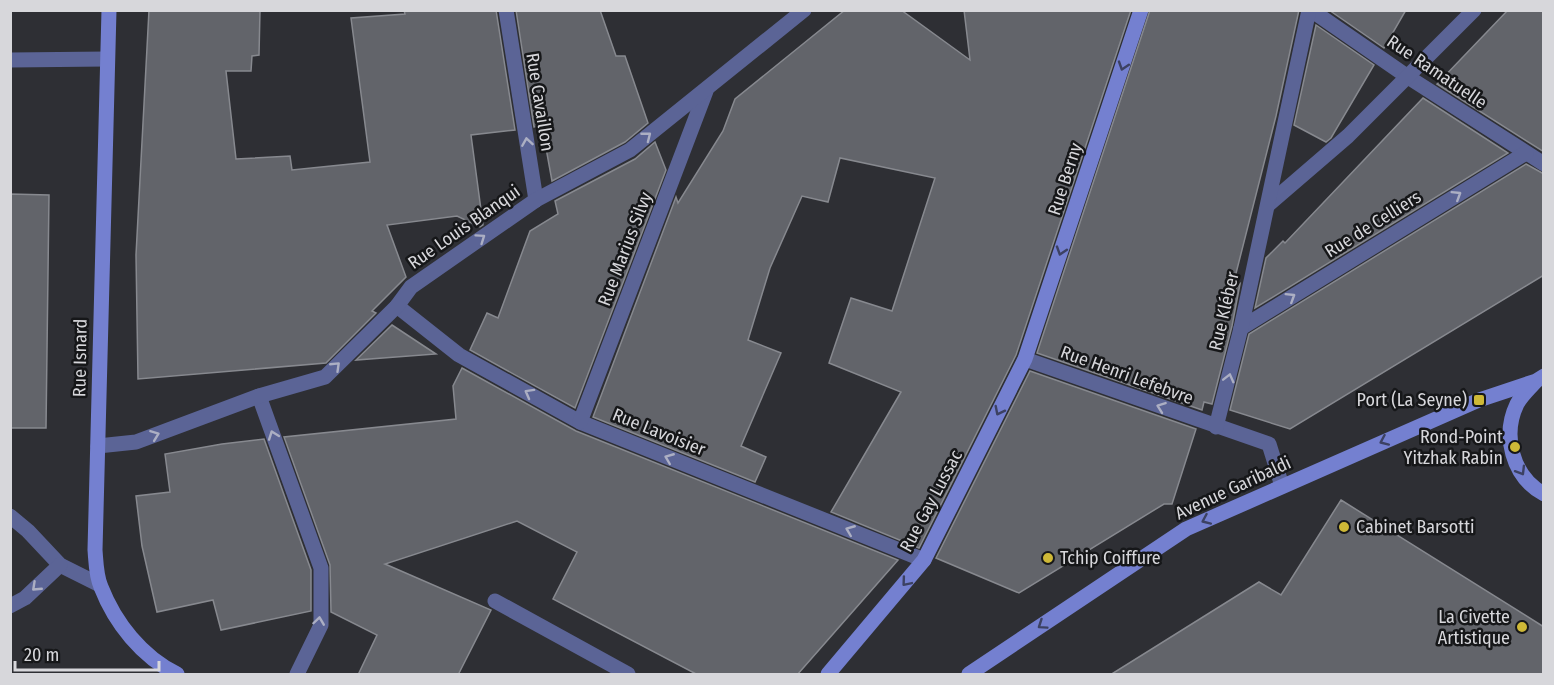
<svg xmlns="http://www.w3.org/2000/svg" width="1554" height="685" viewBox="0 0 1554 685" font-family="'Fira Sans Condensed',sans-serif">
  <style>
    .building { fill: #62646a; stroke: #87898f; stroke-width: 1.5 }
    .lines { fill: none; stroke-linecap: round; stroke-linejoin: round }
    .street { stroke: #5b6496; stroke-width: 15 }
    .secondary { stroke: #7480d0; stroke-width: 15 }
    .oneway { stroke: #3c4162 }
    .oneway2 { stroke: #acafc3 }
    .poi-dot { fill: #ceb837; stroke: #161719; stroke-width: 2 }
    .labels { text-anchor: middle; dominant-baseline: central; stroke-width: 5; stroke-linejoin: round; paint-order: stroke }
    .street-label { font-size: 18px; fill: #d7d7db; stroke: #161719 }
    .poi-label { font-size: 18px; fill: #d7d7db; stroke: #161719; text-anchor: end }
  </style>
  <rect width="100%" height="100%" fill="#2e2f34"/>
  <g class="building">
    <polygon points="149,10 260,10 259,55 252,56 251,71 226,71 236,159 290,156 292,170 370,162 351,18 405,14 404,10 496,10 515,130 471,135 483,225 480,227 457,216 387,225 406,277 372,311 376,313 326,363 138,379 136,255"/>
    <polygon points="516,10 600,10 616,56 625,56 648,123 625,142 552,181 542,126 534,127"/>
    <polygon points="845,10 901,10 970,60 964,10 1131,10 1016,355 919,548 831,512 901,392 829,363 851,298 892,311 935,178 840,158 828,202 802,196 770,268 748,340 781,353 741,446 766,457 755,482 593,417 676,197 678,203 723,131 735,99"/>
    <polygon points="1150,10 1299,10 1276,116 1231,293 1240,284 1232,326 1212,404 1204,402 1202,410 1037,353"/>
    <polygon points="1329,10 1406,10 1384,48"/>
    <polygon points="1508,10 1544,10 1544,152 1437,84"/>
    <polygon points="1316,25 1374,65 1331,138 1326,142 1294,125"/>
    <polygon points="1423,98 1508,153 1255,308 1266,258 1283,241 1285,243"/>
    <polygon points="655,142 666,170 575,408 470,350 487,313 498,318 530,231 558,214 555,201 635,159"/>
    <polygon points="1526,164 1544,174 1544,275 1290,429 1230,410 1249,334"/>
    <polygon points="10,194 49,195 46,428 10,428"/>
    <polygon points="392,325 436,354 356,360"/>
    <polygon points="462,368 576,431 898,560 797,675 698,675 553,599 577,552 517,521 385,564 491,610 458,675 358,675 377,635 331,612 330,565 284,437 456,419 453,386"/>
    <polygon points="1030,371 1196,429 1172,504 1164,504 1019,593 936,558"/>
    <polygon points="264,439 311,570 311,611 221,630 213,600 157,612 142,546 136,496 170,492 165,454 222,444"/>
    <polygon points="1341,500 1544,627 1544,675 1110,675 1259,582 1281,595"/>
  </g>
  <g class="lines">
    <g class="street">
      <polyline points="506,10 536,200"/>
      <polyline points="1311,10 1408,77 1544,164"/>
      <polyline points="10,60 107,59"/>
      <polyline points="1269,204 1348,136 1474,10"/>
      <polyline points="397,306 459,355 580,422 924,560"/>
      <polyline points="1241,328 1526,153"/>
      <polyline points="1025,359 1269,444 1282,486"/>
      <polyline points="259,396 321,568 321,625 297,674"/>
      <polyline points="580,422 706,91"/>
      <polyline points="1216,427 1241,328 1309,10"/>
      <polyline points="98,446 136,442 259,396 325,377 397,306 411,287 536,200 630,150 804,10"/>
      <polyline points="10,516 28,531 60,565 100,585"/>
      <polyline points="495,601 628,674"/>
      <polyline points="10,606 25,598 60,565"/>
    </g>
    <g class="secondary">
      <path d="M 109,10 L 95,550 C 96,562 96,576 101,587 C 115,623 142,657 177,674"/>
      <path d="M 1535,382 C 1529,389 1521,396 1517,404 C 1502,435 1512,477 1544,494"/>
      <polyline points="828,674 924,560 1025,359 1141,10"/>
      <polyline points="969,674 1186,529 1479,400 1536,381 1544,376"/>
    </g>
  </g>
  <defs><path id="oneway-chevron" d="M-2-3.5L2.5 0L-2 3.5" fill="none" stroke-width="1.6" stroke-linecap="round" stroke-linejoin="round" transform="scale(1.5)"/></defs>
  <g class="oneway">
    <use href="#oneway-chevron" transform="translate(1123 66) rotate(108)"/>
    <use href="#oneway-chevron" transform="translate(1061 251) rotate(108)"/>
    <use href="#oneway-chevron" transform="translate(999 411) rotate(117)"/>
    <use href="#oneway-chevron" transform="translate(1384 441) rotate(156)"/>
    <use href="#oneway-chevron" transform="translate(1521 471) rotate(59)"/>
    <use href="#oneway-chevron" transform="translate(1206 520) rotate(156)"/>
    <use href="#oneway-chevron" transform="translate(906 582) rotate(130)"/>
    <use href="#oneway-chevron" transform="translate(1042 625) rotate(146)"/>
  </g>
  <g class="oneway2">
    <use href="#oneway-chevron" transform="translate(647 136) rotate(-38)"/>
    <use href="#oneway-chevron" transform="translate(527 142) rotate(-99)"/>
    <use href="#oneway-chevron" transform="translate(1457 195) rotate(-32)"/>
    <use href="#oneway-chevron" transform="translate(481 238) rotate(-35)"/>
    <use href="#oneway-chevron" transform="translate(1291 297) rotate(-32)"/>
    <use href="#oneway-chevron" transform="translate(336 366) rotate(-44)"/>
    <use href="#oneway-chevron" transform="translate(1229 378) rotate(-76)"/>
    <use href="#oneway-chevron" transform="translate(529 393) rotate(-151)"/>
    <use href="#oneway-chevron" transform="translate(1161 407) rotate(-160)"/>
    <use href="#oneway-chevron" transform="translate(155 435) rotate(-21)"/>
    <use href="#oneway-chevron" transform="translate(273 435) rotate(-110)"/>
    <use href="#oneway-chevron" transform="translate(669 458) rotate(-158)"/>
    <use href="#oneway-chevron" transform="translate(850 530) rotate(-158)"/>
    <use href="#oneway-chevron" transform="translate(36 587) rotate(137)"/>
    <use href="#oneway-chevron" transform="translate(319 621) rotate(-82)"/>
  </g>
  <g class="poi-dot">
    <rect x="1473" y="394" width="12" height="12" rx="3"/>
    <circle cx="1515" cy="447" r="6"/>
    <circle cx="1344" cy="527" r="6"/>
    <circle cx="1048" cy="558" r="6"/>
    <circle cx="1522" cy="627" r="6"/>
  </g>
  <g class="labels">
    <g class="street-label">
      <text transform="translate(1437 72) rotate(34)">Rue Ramatuelle</text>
      <text transform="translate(540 102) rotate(81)">Rue Cavaillon</text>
      <text transform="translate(1065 179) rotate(-72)">Rue Berny</text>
      <text transform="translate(1373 224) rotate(-32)">Rue de Celliers</text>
      <text transform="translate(464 227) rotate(-35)">Rue Louis Blanqui</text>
      <text transform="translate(625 249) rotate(-69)">Rue Marius Silvy</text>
      <text transform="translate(1224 311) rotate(-77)">Rue Kléber</text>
      <text transform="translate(80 358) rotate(-89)">Rue Isnard</text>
      <text transform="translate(1127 375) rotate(20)">Rue Henri Lefebvre</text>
      <text transform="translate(659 432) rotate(22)">Rue Lavoisier</text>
      <text transform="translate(1233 488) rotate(-25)">Avenue Garibaldi</text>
      <text transform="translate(931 501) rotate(-62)">Rue Gay Lussac</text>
    </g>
    <g class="poi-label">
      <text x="1467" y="400">Port (La Seyne)</text>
      <text x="1503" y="437">Rond-Point<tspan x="1503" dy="21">Yitzhak Rabin</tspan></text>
      <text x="1356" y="527" text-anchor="start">Cabinet Barsotti</text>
      <text x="1060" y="558" text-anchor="start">Tchip Coiffure</text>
      <text x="1510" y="617">La Civette<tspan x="1510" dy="21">Artistique</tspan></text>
    </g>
  </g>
  <rect width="1554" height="685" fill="none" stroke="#d7d7db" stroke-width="24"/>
  <path d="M15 661v9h144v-9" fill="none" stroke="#d7d7db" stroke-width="3"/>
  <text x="24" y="661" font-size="18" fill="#d7d7db" stroke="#161719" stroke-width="4.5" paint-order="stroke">20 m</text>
</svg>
